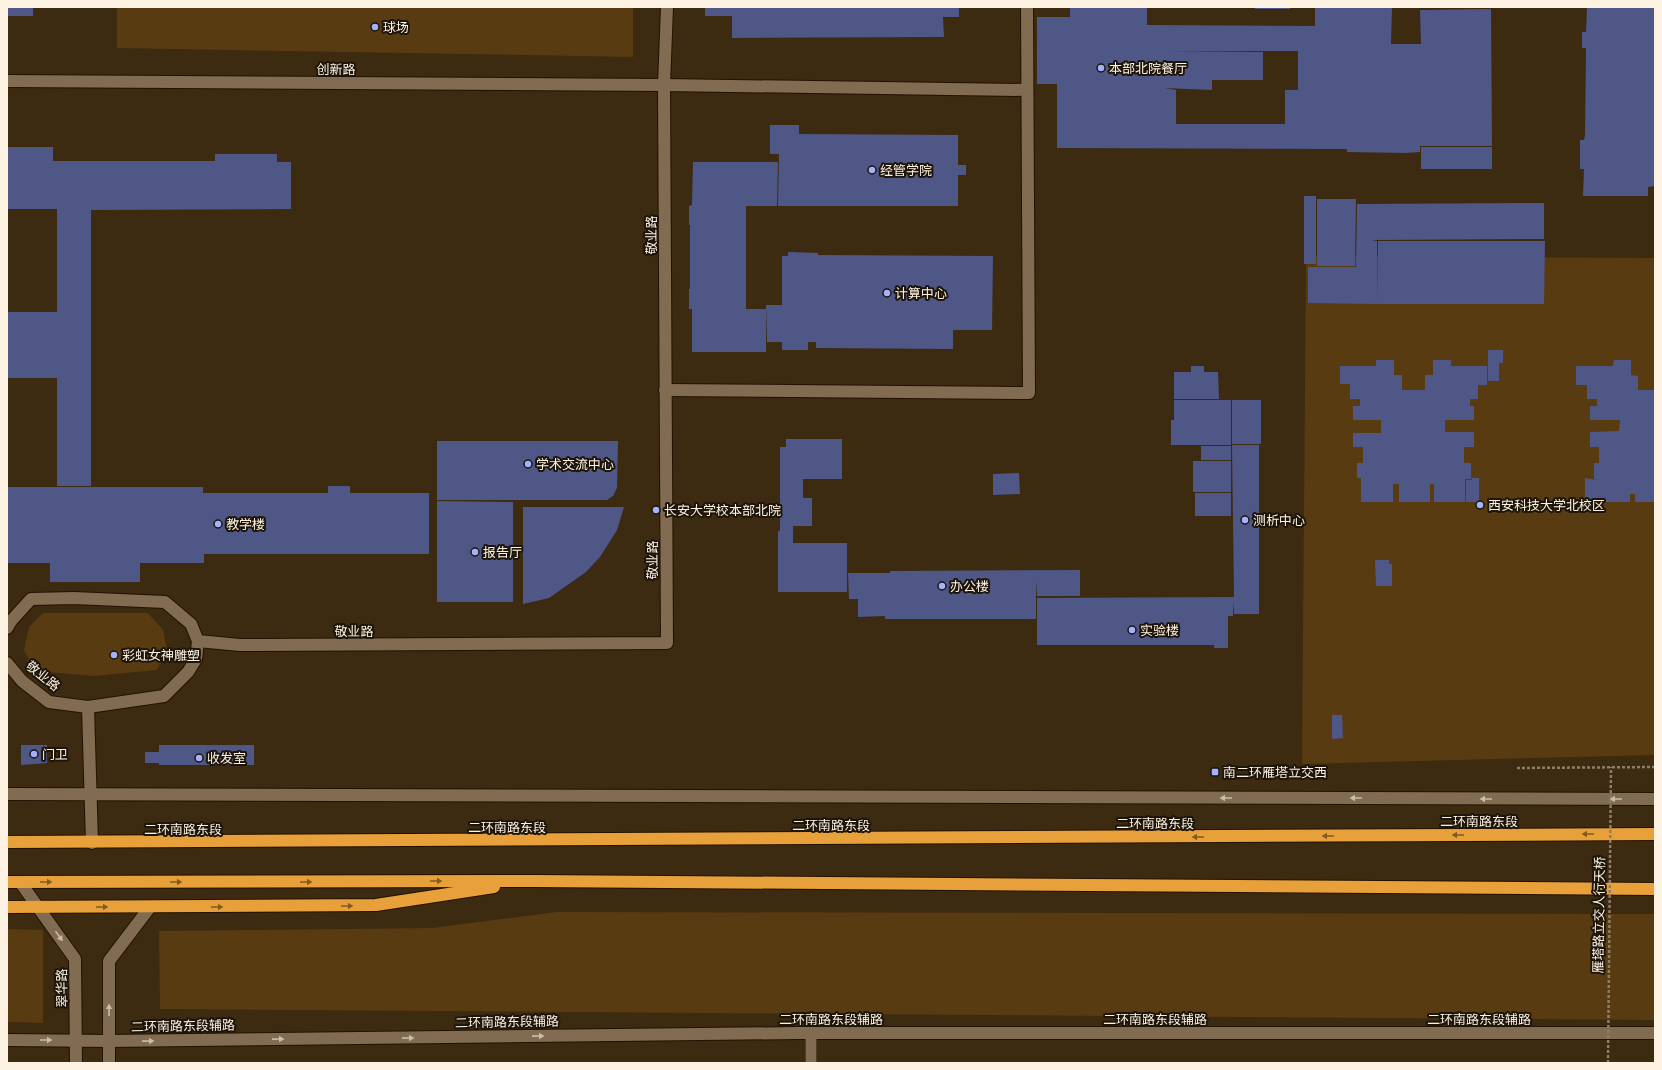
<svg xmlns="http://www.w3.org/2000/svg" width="1662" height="1070" viewBox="0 0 1662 1070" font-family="'Space Grotesk','Noto Sans SC',sans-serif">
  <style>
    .green { fill: #583b11 }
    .building { fill: #4f5787; fill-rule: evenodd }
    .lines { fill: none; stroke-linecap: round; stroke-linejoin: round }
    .lane-casing { stroke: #231200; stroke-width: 12 }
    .street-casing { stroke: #231200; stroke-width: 14 }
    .secondary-casing { stroke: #231200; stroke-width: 14 }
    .highway-casing { stroke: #231200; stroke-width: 14 }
    .path { stroke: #8d7e69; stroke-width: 2.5; stroke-dasharray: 3 2; stroke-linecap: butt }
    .lane { stroke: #816b51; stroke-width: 11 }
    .street { stroke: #816b51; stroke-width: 12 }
    .secondary { stroke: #816b51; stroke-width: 12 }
    .highway { stroke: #e8a13a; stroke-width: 12 }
    .path-bridge { stroke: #8d7e69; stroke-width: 2.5; stroke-dasharray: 3 2; stroke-linecap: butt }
    .oneway { fill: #ccbca9 }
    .oneway2 { fill: #825b22 }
    .poi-dot { fill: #a4b1fc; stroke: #1d150a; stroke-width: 1.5 }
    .labels { text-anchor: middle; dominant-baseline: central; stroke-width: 4; stroke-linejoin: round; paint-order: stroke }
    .poi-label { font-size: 13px; fill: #fef2e3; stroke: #1d150a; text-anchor: start }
    .street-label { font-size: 13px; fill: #fef2e3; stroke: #1d150a }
  </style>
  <rect width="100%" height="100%" fill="#3c2a11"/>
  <g class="green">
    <polygon points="117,7 633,7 633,57 117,48"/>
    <polygon points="1306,256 1655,258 1655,755 1302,764"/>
    <polygon points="43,613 148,613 163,630 167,650 157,670 94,676 35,671 24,650 29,627"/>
    <polygon points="557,912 1655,914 1655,1020 160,1009 159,931 432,928"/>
    <polygon points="7,929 43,930 43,1023 7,1022"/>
  </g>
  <g class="building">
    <rect x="8" y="7" width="25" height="9"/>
    <polygon points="705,7 959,7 959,17 943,17 944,37 732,38 732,16 705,16"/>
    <path d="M 1070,7 L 1147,7 L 1147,25 L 1315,26 L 1315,7 L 1392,7 L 1391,44 L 1421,44 L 1420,10 L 1491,9 L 1492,146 L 1420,146 L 1420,152 L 1406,153 L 1406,123 L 1406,153 L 1347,152 L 1347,149 L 1057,148 L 1057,84 L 1037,84 L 1037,17 L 1070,17 ZM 1165,51 L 1298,51 L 1298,90 L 1285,90 L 1285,124 L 1176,124 L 1176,90 L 1165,88 L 1212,90 L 1212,80 L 1263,80 L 1263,52 Z"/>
    <rect x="1255" y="7" width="35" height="2"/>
    <polygon points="1587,7 1655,7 1655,186 1648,187 1648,196 1583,196 1584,169 1580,169 1580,140 1584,140 1585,135 1586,48 1582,48 1582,32 1586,32"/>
    <polygon points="770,125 799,125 799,134 958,135 958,165 966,165 966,175 958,175 958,206 778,206 779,154 770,154"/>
    <polygon points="7,147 53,147 53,161 215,161 215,154 277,154 277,162 291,162 291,209 91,210 91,486 57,486 57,378 7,378 7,312 57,312 57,209 7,209"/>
    <rect x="1421" y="147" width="71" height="22"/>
    <polygon points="693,162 778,162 777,206 746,206 746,309 766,309 766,352 692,352 692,309 689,309 689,289 690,289 690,225 689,225 689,206 692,205"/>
    <rect x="1304" y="196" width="12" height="68"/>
    <polygon points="1317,199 1356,199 1355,266 1317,266"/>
    <polygon points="1544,203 1544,239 1372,240 1377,241 1377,304 1308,303 1308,267 1356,267 1357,204"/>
    <polygon points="1378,241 1545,241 1544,304 1377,304"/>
    <polygon points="788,252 818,253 818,255 993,256 992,330 953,330 953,349 816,348 816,342 808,342 808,350 782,350 782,342 767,342 766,305 782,305 782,256 788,256"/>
    <polygon points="1488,350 1503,350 1503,363 1499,363 1499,381 1488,381"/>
    <polygon points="1376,360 1394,360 1394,375 1402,375 1402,390 1425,390 1425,375 1433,375 1433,360 1451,360 1451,366 1487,366 1487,385 1478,385 1478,399 1470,399 1470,406 1474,406 1474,420 1445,420 1445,432 1474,432 1474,447 1464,447 1464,463 1471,463 1471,479 1465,479 1465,502 1434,502 1434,484 1430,484 1430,502 1399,502 1399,484 1393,484 1393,502 1361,502 1361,478 1357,478 1357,463 1363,463 1363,447 1353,447 1353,433 1381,433 1381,420 1353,420 1353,406 1360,406 1360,399 1350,399 1350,384 1340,384 1340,366 1376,366"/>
    <polygon points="1614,360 1631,360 1631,375 1638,376 1638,390 1655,390 1655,502 1635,502 1635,494 1630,494 1630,502 1585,502 1585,478 1598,480 1594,479 1594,463 1599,463 1599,447 1590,447 1590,432 1619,431 1620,420 1590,420 1590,406 1597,406 1597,399 1587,399 1587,385 1576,385 1576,366 1613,366"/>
    <polygon points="1191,366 1204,366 1204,372 1218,372 1219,399 1174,399 1174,372 1191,372"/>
    <polygon points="1174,400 1231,400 1231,445 1171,445 1171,420 1174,420"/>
    <rect x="1232" y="400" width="29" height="44"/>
    <polygon points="786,439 842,439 842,479 803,479 803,498 812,498 812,526 793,526 793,543 847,543 847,592 778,592 778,531 780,531 780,447 786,447"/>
    <polygon points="437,441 618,441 617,488 613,496 607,500 437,500"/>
    <polygon points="1232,445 1259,445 1259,614 1234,614 1233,602 1233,616 1228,616 1228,648 1214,648 1214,645 1037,645 1037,598 1234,597"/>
    <rect x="1201" y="446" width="30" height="14"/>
    <rect x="1193" y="461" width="38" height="31"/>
    <polygon points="1019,473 1020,494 993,495 993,474"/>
    <polygon points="1472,478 1479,478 1479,502 1466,502 1466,480 1472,480"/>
    <polygon points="328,486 350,486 350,493 429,493 429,554 204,554 204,563 140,563 140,582 50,582 50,563 7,563 7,487 203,487 203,493 328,493"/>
    <rect x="1195" y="493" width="36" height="23"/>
    <polygon points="437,501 513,502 513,602 437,602"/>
    <polygon points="523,507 624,507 617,530 600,557 586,572 549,598 523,604"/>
    <polygon points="1375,560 1389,560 1389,564 1392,564 1392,586 1376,586"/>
    <polygon points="1080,570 1080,596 1037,596 1036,581 1036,619 885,619 885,616 858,617 858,599 849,599 848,573 890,573 890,571"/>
    <polygon points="1332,715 1342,715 1343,738 1332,739"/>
    <polygon points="21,745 47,745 47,763 21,765"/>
    <polygon points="159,745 254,745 254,765 159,765 159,763 145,763 145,752 159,752"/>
  </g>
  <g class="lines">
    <g class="lane-casing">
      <polyline id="lane" points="811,1033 811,1063"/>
    </g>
    <g class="street-casing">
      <g id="street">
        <polyline points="7,81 664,85 1027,90"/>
        <polyline points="665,390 1029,393 1027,7"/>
        <polyline points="7,628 11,621 31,599 74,598 165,602 191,624 198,641 196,659 188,672 164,696 88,707 49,702 22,681 7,663"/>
        <polyline points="198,641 240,645 667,643 664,85 667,7"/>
        <polyline points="88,707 92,843"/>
      </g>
    </g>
    <g class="secondary-casing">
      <g id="secondary">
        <polyline points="7,794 1655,799"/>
        <polyline points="20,882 75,959 76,1063"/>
        <polyline points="7,1040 109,1041 796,1033 1655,1033"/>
        <polyline points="109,1063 109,961 150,907"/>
      </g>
    </g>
    <g class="highway-casing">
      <g id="highway">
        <polyline points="7,842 1655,834"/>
        <polyline points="7,882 535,881 1655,889"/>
        <polyline points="7,907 376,905 494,887"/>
      </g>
    </g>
    <polyline class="path" points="1517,768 1655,767"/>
    <use href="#lane" class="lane"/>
    <use href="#street" class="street"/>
    <use href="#secondary" class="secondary"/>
    <use href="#highway" class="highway"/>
    <polyline class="path-bridge" points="1608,1063 1611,767"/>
  </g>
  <defs><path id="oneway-solid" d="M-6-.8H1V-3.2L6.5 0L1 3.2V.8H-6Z"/></defs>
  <g class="oneway">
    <use href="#oneway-solid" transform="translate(1226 798) rotate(-180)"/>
    <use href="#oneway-solid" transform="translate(1356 798) rotate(-180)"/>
    <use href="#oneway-solid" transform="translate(1486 799) rotate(-180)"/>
    <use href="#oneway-solid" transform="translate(1616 799) rotate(-180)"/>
    <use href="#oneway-solid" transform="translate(59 936) rotate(54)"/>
    <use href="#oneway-solid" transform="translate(109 1010) rotate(-90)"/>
    <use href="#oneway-solid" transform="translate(538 1036) rotate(-1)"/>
    <use href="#oneway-solid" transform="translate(408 1038) rotate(-1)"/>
    <use href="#oneway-solid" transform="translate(278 1039) rotate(-1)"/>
    <use href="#oneway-solid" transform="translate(46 1040)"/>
    <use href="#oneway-solid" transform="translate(148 1041) rotate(-1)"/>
  </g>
  <g class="oneway2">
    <use href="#oneway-solid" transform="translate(1588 834) rotate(180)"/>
    <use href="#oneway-solid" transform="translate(1458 835) rotate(180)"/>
    <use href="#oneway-solid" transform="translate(1328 836) rotate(180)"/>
    <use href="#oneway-solid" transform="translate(1198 837) rotate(180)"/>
    <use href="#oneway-solid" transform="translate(436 881)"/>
    <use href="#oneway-solid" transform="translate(46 882)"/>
    <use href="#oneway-solid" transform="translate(176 882)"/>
    <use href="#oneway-solid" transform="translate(306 882)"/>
    <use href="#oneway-solid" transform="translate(347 906)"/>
    <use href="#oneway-solid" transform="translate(102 907)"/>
    <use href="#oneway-solid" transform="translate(217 907)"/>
  </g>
  <g class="poi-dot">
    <circle cx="375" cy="27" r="4"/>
    <circle cx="1101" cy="68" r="4"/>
    <circle cx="872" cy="170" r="4"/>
    <circle cx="887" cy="293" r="4"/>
    <circle cx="528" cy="464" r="4"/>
    <circle cx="1480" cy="505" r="4"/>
    <circle cx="656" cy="510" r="4"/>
    <circle cx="1245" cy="520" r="4"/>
    <circle cx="218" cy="524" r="4"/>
    <circle cx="475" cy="552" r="4"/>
    <circle cx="942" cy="586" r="4"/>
    <circle cx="1132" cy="630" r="4"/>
    <circle cx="114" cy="655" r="4"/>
    <circle cx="34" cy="754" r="4"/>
    <circle cx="199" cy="758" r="4"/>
    <rect x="1211" y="768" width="8" height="8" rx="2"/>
  </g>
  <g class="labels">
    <g class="poi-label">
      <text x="383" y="27">球场</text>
      <text x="1109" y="68">本部北院餐厅</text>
      <text x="880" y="170">经管学院</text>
      <text x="895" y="293">计算中心</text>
      <text x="536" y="464">学术交流中心</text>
      <text x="1488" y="505">西安科技大学北校区</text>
      <text x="664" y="510">长安大学校本部北院</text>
      <text x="1253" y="520">测析中心</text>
      <text x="226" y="524">教学楼</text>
      <text x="483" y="552">报告厅</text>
      <text x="950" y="586">办公楼</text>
      <text x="1140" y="630">实验楼</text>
      <text x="122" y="655">彩虹女神雕塑</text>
      <text x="42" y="754">门卫</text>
      <text x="207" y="758">收发室</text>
      <text x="1223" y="772">南二环雁塔立交西</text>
    </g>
    <g class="street-label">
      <text x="336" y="69">创新路</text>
      <text transform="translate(651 235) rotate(-90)">敬业路</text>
      <text transform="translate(652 560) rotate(-90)">敬业路</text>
      <text x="354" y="631">敬业路</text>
      <text transform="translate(43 676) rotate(39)">敬业路</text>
      <text x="1479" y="821">二环南路东段</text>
      <text x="1155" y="823">二环南路东段</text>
      <text x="831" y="825">二环南路东段</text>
      <text x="507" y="827">二环南路东段</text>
      <text x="183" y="829">二环南路东段</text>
      <text transform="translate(1599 915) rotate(-89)">雁塔路立交人行天桥</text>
      <text transform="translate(62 988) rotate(-91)">翠华路</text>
      <text x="831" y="1019">二环南路东段辅路</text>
      <text x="1155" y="1019">二环南路东段辅路</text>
      <text x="1479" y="1019">二环南路东段辅路</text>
      <text transform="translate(507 1022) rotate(-1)">二环南路东段辅路</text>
      <text transform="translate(183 1026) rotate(-1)">二环南路东段辅路</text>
    </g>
  </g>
  <rect width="1662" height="1070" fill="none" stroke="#fef2e3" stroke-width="16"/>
</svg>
